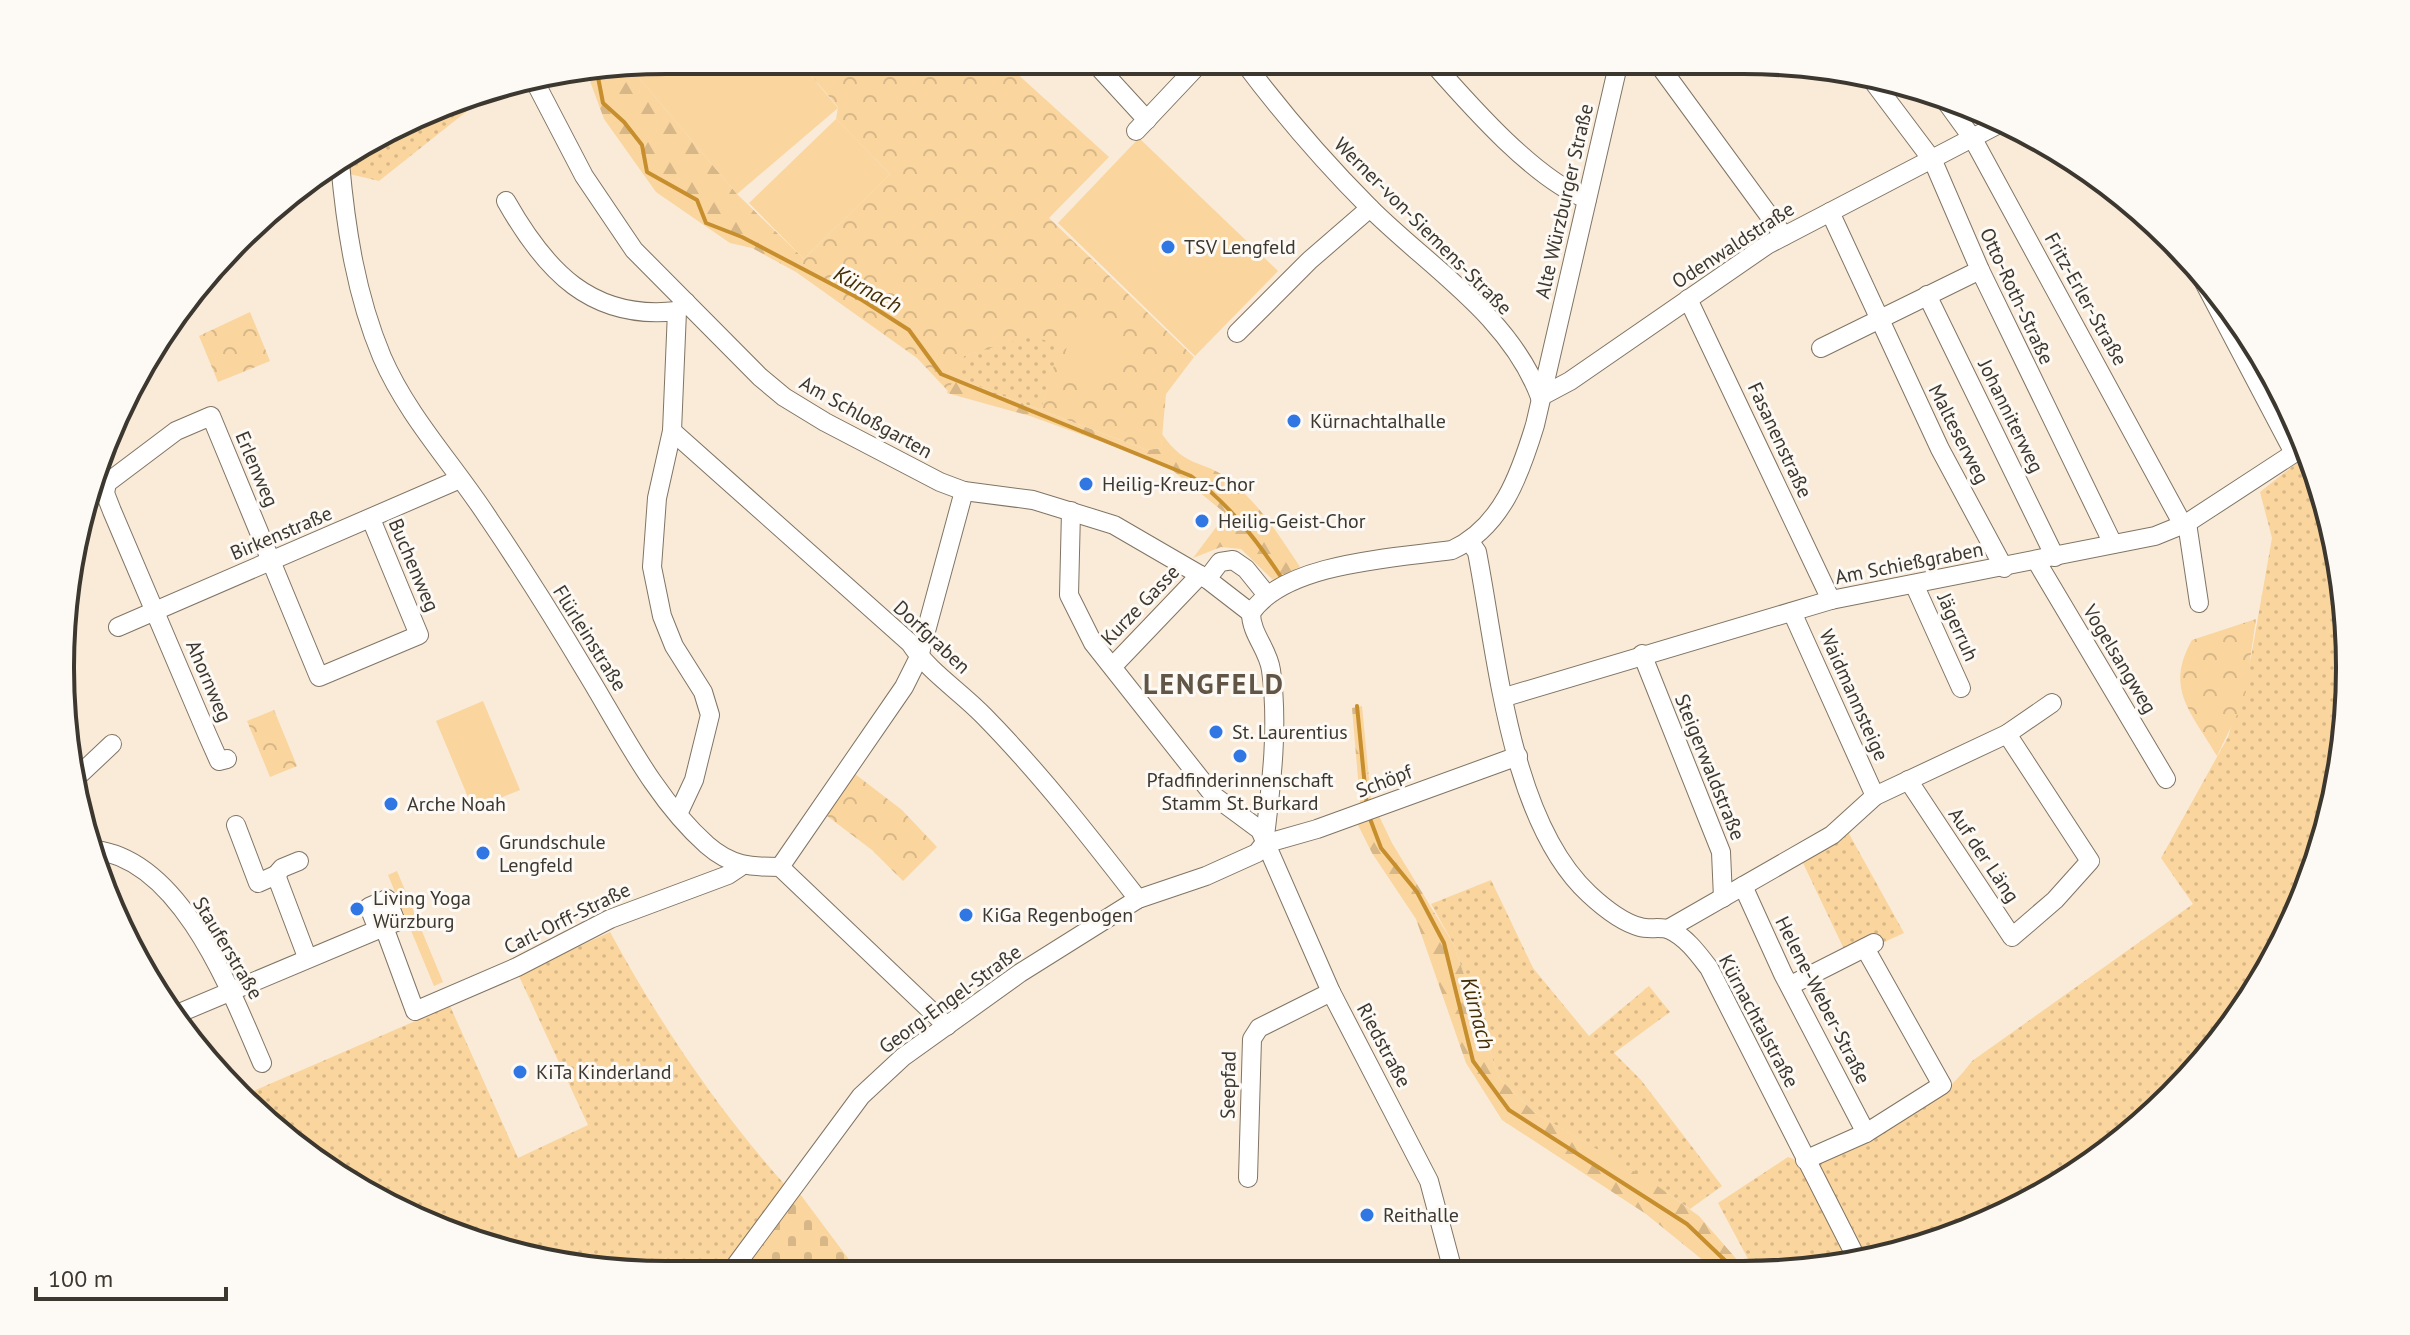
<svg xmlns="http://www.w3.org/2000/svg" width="2410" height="1335" viewBox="0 0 2410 1335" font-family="'PT Sans',sans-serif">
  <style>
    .grass { fill: url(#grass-dots) }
    .forest { fill: url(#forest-firs) }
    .cemetery { fill: url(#cemetery-stones) }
    .park { fill: url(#park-crowns) }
    .pitch { fill: #fad59e }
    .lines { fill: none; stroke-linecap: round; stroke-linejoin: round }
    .stream { stroke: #c68e2c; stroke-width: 4 }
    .minor-casing { stroke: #807464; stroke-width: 20 }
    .minor { stroke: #fff; stroke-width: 18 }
    .poi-dot { fill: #3077e4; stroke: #fdfaf6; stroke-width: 3 }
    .labels { text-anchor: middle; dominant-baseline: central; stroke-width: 6; stroke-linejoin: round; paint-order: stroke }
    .street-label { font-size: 20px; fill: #3c372f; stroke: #fdfaf6 }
    .poi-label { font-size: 20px; fill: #3c372f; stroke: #fdfaf6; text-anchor: start }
    .water-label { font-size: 22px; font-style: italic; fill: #442e04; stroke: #fdfaf6 }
    .district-label { font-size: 28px; font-weight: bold; letter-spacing: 2px; fill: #615646; stroke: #fdfaf6 }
    .rim { fill: none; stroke: #3c372f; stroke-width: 4 }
  </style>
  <defs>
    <pattern id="grass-dots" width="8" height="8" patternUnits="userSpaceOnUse" patternTransform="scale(2)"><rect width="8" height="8" fill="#fad59e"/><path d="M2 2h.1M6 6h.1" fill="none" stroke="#d7b788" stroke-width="1.8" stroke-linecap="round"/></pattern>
    <pattern id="forest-firs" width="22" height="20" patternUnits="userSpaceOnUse" patternTransform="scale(2)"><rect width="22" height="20" fill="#fad59e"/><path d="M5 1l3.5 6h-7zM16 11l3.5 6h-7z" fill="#d7b788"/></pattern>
    <pattern id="cemetery-stones" width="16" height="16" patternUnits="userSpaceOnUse" patternTransform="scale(2)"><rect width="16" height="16" fill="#fad59e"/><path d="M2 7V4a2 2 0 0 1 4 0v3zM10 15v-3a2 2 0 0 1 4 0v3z" fill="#d7b788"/></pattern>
    <pattern id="park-crowns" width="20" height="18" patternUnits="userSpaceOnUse" patternTransform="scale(2)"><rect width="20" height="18" fill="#fad59e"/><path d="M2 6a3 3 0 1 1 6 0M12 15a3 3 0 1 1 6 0" fill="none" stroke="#d7b788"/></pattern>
  </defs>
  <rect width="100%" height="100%" fill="#f9ebd8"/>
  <g class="grass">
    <polygon points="496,88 379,181 333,170 472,92"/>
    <polygon points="1031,335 1061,345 1041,410 953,377 964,356"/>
    <path d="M 2308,454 L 2329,510 L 2349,627 L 2345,746 L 2318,862 L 2269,971 L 2199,1068 L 2080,1173 L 1938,1243 L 1821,1270 L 1754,1270 L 1718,1203 L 1788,1157 L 1809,1164 C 1868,1138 1933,1115 1972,1061 L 2193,904 L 2161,858 L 2228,737 L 2251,657 L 2272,538 L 2260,492 Z"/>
    <polygon points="1848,832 1904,933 1882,943 1877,933 1844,949 1803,863"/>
    <polygon points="1491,880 1533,968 1589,1036 1649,986 1670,1012 1614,1053 1641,1080 1722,1186 1690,1209 1651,1182 1534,1112 1499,1078 1454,945 1431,904"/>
    <path d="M 610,932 C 660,1024 716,1107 785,1185 L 723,1273 L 628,1274 L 510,1254 L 364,1194 L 244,1095 L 450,1006 L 518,1158 L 588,1125 L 518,974 Z"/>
  </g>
  <g class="forest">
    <polygon points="629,66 737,194 804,259 796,272 752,248 730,243 656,192 604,119 587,73"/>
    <path d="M 953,377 L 1147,450 L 1161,448 L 1162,434 C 1187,470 1203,459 1228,479 C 1259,503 1279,535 1300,567 L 1273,580 L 1241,549 L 1221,547 L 1193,558 L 1226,514 L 1166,465 L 1030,416 L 947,393 Z"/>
    <polygon points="1362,706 1371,799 1392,843 1454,945 1499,1078 1534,1112 1652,1182 1699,1216 1746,1270 1715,1270 1646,1214 1502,1120 1466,1063 1416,919 1372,853 1357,823 1360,802 1352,708"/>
  </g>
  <polygon class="cemetery" points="800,1194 859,1273 752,1273 747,1265"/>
  <g class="park">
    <polygon points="798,60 1002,60 1109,157 1049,218 1194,357 1166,394 1161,448 1147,450 1041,410 1060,345 1031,336 964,356 948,391 917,358 796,272 804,259 890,174 836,119 838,107"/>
    <polygon points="250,312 270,361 218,382 199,336"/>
    <path d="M 2256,619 L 2244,700 L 2217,756 C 2192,713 2164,689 2192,640 Z"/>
    <polygon points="274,710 297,766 270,777 247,721"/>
    <polygon points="855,774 902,810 937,847 903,881 872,850 827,816"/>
  </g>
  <g class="pitch">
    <polygon points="668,60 798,60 838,108 737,194 629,66"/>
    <polygon points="836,119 890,174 804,259 749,203"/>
    <polygon points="1139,138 1278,271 1195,356 1058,223"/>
    <polygon points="1076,317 1124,332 1108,384 1060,370"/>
    <polygon points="483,701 520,790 473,809 436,721"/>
    <polygon points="397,871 443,982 434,986 388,875"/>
  </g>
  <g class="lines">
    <g class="stream">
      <path d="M 597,72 L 603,103 L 624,122 L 642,145 L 647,172 L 697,200 L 706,223 L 742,237 L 862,300 L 909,330 L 941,374 L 1191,476 C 1228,503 1256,539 1281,577"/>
      <polyline points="1357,706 1367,807"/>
      <polyline points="1369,816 1381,848 1417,892 1444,943 1473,1061 1509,1110 1687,1224 1735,1270"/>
    </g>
    <g class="minor-casing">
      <g id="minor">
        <polyline points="1092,60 1147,120"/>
        <path d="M 1243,61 C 1282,113 1324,162 1370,208 C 1428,266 1510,316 1540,397"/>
        <path d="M 1431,61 C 1468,103 1535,180 1587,199"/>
        <polyline points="1656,61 1784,236"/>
        <polyline points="1869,76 1933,161 1980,270 2113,544"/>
        <polyline points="535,82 584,176 634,250 760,377 784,397 825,422 940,482 964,491 1033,500 1114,525 1207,579 1251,613"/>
        <polyline points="1944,99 1973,139 2183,525"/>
        <polyline points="1136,131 1202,61"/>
        <path d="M 340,163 C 346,230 356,295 382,357 C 408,417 454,465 489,519 C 523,569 555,620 586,672 C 622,731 655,799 707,845 C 731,866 750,867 780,867 L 947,1026"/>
        <path d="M 506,201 C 545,270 591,321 677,311"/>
        <polyline points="1830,212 1940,449 2004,568"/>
        <polyline points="2196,267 2294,453"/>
        <polyline points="1927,295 2055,557"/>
        <polyline points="1688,299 1831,600"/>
        <polyline points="1237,333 1310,260 1370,208"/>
        <polyline points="1821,348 1980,270"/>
        <polyline points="1540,397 1570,381 1767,245 2001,123"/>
        <path d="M 672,431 L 910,643 C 929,672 960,691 984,716 C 1040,773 1089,836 1138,899"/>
        <polyline points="1071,511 1069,595 1093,643 1214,796 1260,830 1331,992 1429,1181 1453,1271"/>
        <polyline points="2187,523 2199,603"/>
        <path d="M 1470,542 L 1477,552 C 1497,655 1510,821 1589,894 C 1604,908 1621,922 1640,927 C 1649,930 1662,926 1670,930 C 1686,937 1699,955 1709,968 L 1858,1261"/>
        <polyline points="2037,562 2166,779"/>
        <polyline points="1207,579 1220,562 1233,560 1246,569 1267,595"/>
        <polyline points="1914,584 1961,688"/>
        <polyline points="118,627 460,479"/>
        <polyline points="1642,654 1721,852 1723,898"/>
        <polyline points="1113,666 1200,575"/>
        <polyline points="1505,697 1831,600 2155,536 2187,523 2305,446"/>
        <polyline points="227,759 219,761 207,734 112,511 105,493 107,483 176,431 211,416 319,677 419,635 371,519"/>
        <polyline points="77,777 112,744"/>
        <polyline points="1908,780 2012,937 2055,900 2090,861 2007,734"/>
        <polyline points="1875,796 2007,734 2052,703"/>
        <polyline points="679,812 694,780 710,715 703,692 674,646 662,616 652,567 657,498 672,431 677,311 686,302"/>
        <polyline points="236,825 258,883 276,875 307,957"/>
        <path d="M 1264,844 C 1271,787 1279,728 1271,670 C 1268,649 1251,634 1251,613 C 1285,562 1397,558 1452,550 C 1502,527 1520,474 1535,425 L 1619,61"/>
        <polyline points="1264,844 1317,829 1518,756"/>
        <path d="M 95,850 C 182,860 232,994 262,1063"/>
        <polyline points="780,867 904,687 919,657 964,491"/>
        <polyline points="276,875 282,868 299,861"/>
        <polyline points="1743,886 1783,974 1866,1133"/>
        <polyline points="384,927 415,1011 517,967 610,919 728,875 740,867"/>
        <polyline points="1668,929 1832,835 1875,796 1792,612"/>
        <polyline points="1791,985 1874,943"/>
        <polyline points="177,1014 396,922 387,899 369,907 378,930"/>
        <polyline points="1805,1160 1866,1133 1942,1085 1865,948"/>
        <polyline points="1248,1178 1252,1039 1259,1028 1331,992"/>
        <polyline points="730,1273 861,1096 903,1057 1020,973 1138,899 1206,876 1257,853 1264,844"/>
      </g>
    </g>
    <use href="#minor" class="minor"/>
  </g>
  <g class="poi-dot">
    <circle cx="1168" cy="247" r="8"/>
    <circle cx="1294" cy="421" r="8"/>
    <circle cx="1086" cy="484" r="8"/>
    <circle cx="1202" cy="521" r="8"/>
    <circle cx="1216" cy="732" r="8"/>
    <circle cx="1240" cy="756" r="8"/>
    <circle cx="391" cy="804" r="8"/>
    <circle cx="483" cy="853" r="8"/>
    <circle cx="357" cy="909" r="8"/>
    <circle cx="966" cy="915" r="8"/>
    <circle cx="520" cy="1072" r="8"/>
    <circle cx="1367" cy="1215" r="8"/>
  </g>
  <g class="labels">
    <g class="street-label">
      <text transform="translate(1564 201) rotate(-77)">Alte Würzburger Straße</text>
      <text transform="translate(1423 226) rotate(45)">Werner-von-Siemens-Straße</text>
      <text transform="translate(1733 245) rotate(-33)">Odenwaldstraße</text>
      <text transform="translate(2017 296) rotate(65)">Otto-Roth-Straße</text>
      <text transform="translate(2086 299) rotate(61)">Fritz-Erler-Straße</text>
      <text transform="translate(2011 416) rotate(64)">Johanniterweg</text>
      <text transform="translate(866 417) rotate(29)">Am Schloßgarten</text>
      <text transform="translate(1959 434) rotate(63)">Malteserweg</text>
      <text transform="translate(1780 440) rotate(65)">Fasanenstraße</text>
      <text transform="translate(257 469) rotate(67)">Erlenweg</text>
      <text transform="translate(281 533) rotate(-23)">Birkenstraße</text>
      <text transform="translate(1909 563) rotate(-11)">Am Schießgraben</text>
      <text transform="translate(414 565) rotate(67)">Buchenweg</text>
      <text transform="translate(1140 605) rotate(-46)">Kurze Gasse</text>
      <text transform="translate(1958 627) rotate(66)">Jägerruh</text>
      <text transform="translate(932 637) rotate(43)">Dorfgraben</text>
      <text transform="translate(590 638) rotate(58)">Flürleinstraße</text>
      <text transform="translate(2120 659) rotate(59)">Vogelsangweg</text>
      <text transform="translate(209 681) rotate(67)">Ahornweg</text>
      <text transform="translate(1854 695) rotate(66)">Waidmannsteige</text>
      <text transform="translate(1710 767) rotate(68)">Steigerwaldstraße</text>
      <text transform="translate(1384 781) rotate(-21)">Schöpf</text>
      <text transform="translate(1984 855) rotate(56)">Auf der Läng</text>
      <text transform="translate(567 918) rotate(-26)">Carl-Orff-Straße</text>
      <text transform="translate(228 948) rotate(59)">Stauferstraße</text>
      <text transform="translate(950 999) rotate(-36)">Georg-Engel-Straße</text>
      <text transform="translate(1823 1000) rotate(63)">Helene-Weber-Straße</text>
      <text transform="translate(1759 1021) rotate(62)">Kürnachtalstraße</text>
      <text transform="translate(1384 1045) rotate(62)">Riedstraße</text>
      <text transform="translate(1228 1085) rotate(-89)">Seepfad</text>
    </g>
    <g class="poi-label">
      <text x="1184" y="247">TSV Lengfeld</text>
      <text x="1310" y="421">Kürnachtalhalle</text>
      <text x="1102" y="484">Heilig-Kreuz-Chor</text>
      <text x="1218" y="521">Heilig-Geist-Chor</text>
      <text x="1232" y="732">St. Laurentius</text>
      <text x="1240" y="780" text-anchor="middle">Pfadfinderinnenschaft<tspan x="1240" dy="23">Stamm St. Burkard</tspan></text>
      <text x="407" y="804">Arche Noah</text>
      <text x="499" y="842">Grundschule<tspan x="499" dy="23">Lengfeld</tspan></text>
      <text x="373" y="898">Living Yoga<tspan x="373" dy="23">Würzburg</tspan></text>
      <text x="982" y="915">KiGa Regenbogen</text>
      <text x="536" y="1072">KiTa Kinderland</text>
      <text x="1383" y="1215">Reithalle</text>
    </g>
    <g class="water-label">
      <text transform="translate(868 289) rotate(29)">Kürnach</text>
      <text transform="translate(1478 1013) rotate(75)">Kürnach</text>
    </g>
    <g class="district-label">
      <text x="1214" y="683">LENGFELD</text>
    </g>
  </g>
  <path d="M0 0H2410V1335H0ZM667 74H1743A593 593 0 0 1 2336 667V668A593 593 0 0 1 1743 1261H667A593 593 0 0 1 74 668V667A593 593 0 0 1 667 74Z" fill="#fdfaf6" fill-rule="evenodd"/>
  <path class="rim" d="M667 74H1743A593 593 0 0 1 2336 667V668A593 593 0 0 1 1743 1261H667A593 593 0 0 1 74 668V667A593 593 0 0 1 667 74Z"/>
  <path d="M36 1287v12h190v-12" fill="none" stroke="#3c372f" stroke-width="4"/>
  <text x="48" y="1287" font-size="24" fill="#3c372f" stroke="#fdfaf6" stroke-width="6" paint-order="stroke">100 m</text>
</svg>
